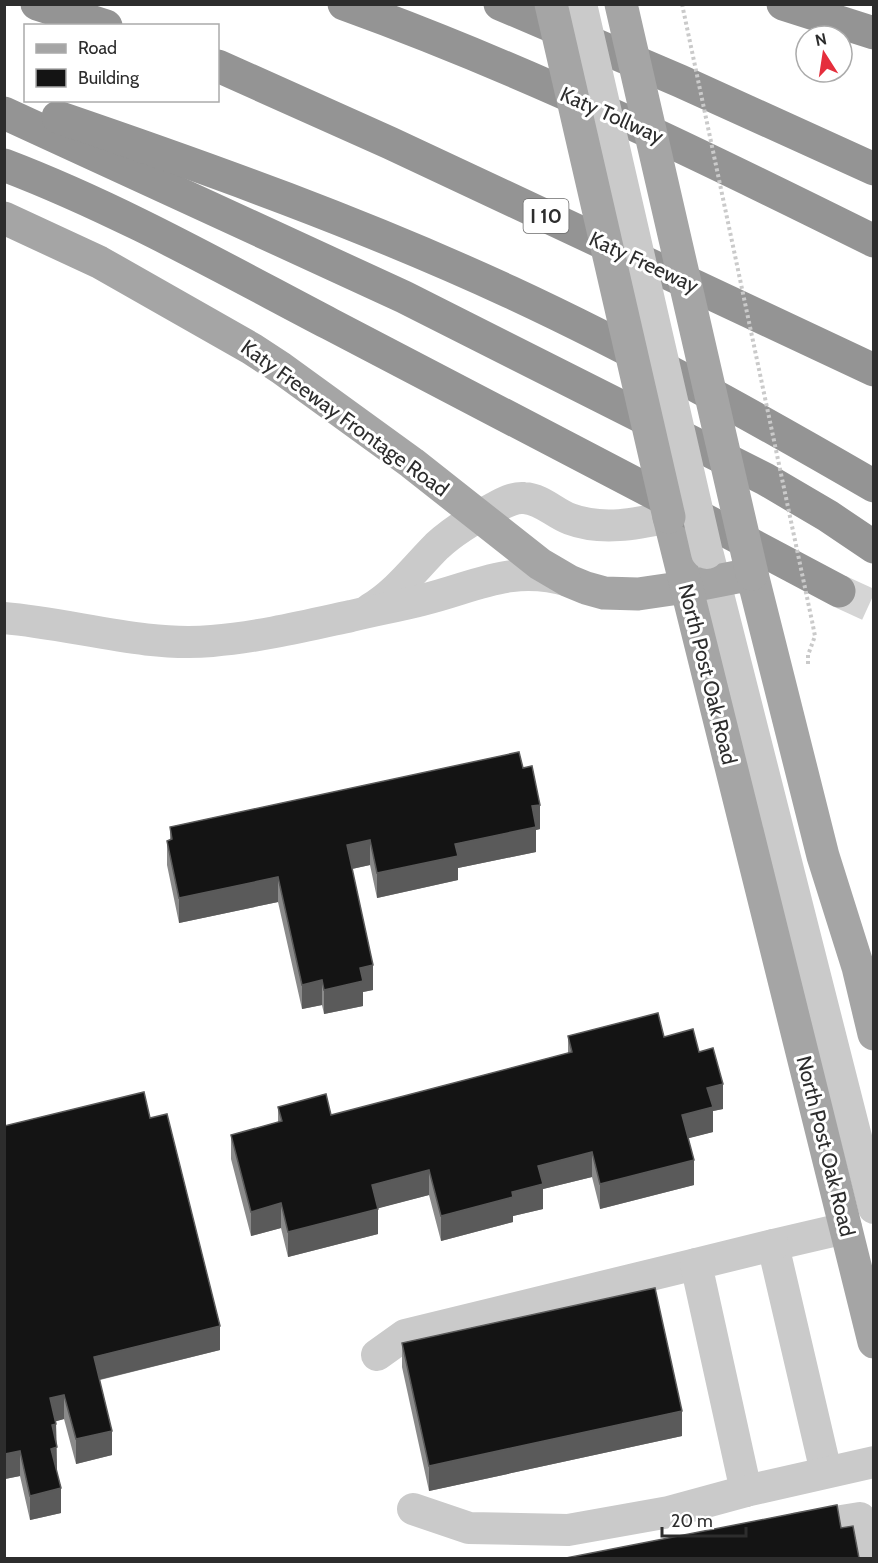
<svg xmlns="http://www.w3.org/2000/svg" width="878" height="1563" viewBox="0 0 878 1563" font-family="Cabin,sans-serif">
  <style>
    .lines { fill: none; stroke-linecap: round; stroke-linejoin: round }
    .highway-tunnel { stroke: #d5d5d5; stroke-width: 33; stroke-dasharray: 33 16; stroke-linecap: butt }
    .path { stroke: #cacaca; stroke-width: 4; stroke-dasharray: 3 3; stroke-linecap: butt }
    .minor { stroke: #cacaca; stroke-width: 32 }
    .major { stroke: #a5a5a5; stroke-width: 33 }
    .highway { stroke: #949494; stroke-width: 33 }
    .path-bridge { stroke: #cacaca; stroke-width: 4; stroke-dasharray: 3 3; stroke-linecap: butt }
    .minor-bridge { stroke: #cacaca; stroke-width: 32 }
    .major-bridge { stroke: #a5a5a5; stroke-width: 33 }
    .wall { fill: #8a8a8a }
    .shaded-wall { fill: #5a5a5a }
    .building { fill: #141414; stroke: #5a5a5a; stroke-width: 1.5 }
    .labels { text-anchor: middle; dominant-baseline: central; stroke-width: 6; stroke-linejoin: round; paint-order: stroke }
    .shield { fill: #fff; stroke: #6c6c6c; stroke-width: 1.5 }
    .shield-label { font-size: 20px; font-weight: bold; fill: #2d2d2d }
    .street-label { font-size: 21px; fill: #2d2d2d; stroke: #fff }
  </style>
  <rect width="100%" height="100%" fill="#fff"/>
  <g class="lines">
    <polyline class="highway-tunnel" points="839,591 874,607"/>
    <polyline class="path" points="808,664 808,655 815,636 812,621"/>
    <g class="minor">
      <polyline points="708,555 874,1208"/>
      <path d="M 370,609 C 397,593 415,568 437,546 C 454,530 473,519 494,508 C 503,503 514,497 524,498 C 542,499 554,513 570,519 C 602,531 636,524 669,517"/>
      <path d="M 4,618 C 74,624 142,647 212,641 C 259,637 305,626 351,616 C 375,610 399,606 422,600 C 476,587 511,564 569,581"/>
      <polyline points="377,1355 405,1335 696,1264"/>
      <polyline points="826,1472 773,1245 846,1228"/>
      <polyline points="746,1491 696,1264 773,1245"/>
      <polyline points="413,1509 469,1528 568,1530 669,1512 746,1491 874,1462"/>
      <polyline points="798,1528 860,1518 869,1558"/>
    </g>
    <g class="major">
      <polyline points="4,218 99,262 252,349 281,368 412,463 540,564 569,581 586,588 604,593 638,594 686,587 752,574 823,856 858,967 874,1034"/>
      <polyline points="669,517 874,1342"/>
    </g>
    <g class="highway">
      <polyline points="37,4 106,26"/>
      <path d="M 344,4 C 527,70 701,155 874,241"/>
      <polyline points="500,4 680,81 874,169"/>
      <polyline points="783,4 874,33"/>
      <polyline points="218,66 390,143 874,370"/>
      <polyline points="4,113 404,297 765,479 828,516 874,547"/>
      <path d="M 58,117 C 210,169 363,224 510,292 C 635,350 755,417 874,486"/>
      <path d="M 4,165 C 117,208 223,268 330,324 C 501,412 670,501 839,591"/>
    </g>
    <polyline class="path-bridge" points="682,4 812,621"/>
    <polyline class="minor-bridge" points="581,4 707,553"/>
    <g class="major-bridge">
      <polyline points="551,4 669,517"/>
      <polyline points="621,4 752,574"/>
    </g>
  </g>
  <g class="wall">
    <polygon points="523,768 540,829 536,830 536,852 458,868 458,880 377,898 370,865 352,869 373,990 363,992 363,1006 324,1014 322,1005 302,1009 278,902 179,923 167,865 167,841 170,840 170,827"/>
    <polygon points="568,1036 664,1037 699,1052 723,1109 713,1111 713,1132 688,1138 694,1185 600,1209 592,1177 543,1189 543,1209 513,1216 513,1222 441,1241 429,1195 378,1208 378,1234 288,1257 281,1228 251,1236 231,1159 231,1135 278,1122 278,1107 331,1115 568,1053"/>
    <polygon points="150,1118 220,1350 100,1380 112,1455 76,1464 64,1419 56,1421 57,1472 61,1513 30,1520 20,1476 5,1479 4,1475 4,1126"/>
    <polygon points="402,1343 682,1436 429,1491 402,1367"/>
  </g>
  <g class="shaded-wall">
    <polygon points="540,805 540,829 536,830 536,852 458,868 458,880 377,898 377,873 455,844 532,806"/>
    <polygon points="370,840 370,865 347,870 347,845"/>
    <polygon points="278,877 278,902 179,923 179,898"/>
    <polygon points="373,965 373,990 363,992 363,1006 324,1014 324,990 360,968"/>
    <polygon points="322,980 322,1005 302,1009 302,985"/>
    <polygon points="723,1084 723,1109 713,1111 713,1132 682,1140 682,1115 707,1088"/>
    <polygon points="592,1152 592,1177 543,1189 543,1209 513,1216 513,1222 441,1241 441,1216 512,1192 538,1166"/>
    <polygon points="694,1160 694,1185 600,1209 600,1184"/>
    <polygon points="429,1170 429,1195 372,1210 372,1185"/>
    <polygon points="281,1203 281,1228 251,1236 251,1212"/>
    <polygon points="378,1209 378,1234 288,1257 288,1232"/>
    <polygon points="220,1326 220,1350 94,1381 94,1357"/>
    <polygon points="64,1395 64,1419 50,1423 50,1398"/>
    <polygon points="682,1411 682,1436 429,1491 429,1466"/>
    <polygon points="56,1424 57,1472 51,1474 52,1425"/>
    <polygon points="112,1431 112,1455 76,1464 76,1439"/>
    <polygon points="20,1451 20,1476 5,1479 5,1454"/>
    <polygon points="61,1488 61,1513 30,1520 30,1496"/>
  </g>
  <g class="building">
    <polygon points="519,752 523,768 532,766 540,805 532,806 536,827 455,844 458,856 377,873 370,840 347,845 373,965 360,968 363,981 324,990 322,980 302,985 278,877 179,898 167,841 172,839 170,827"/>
    <polygon points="658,1013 664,1037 693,1029 699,1052 713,1048 723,1084 707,1088 713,1107 682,1115 694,1160 600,1184 592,1152 538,1166 543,1184 512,1192 513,1197 441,1216 429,1170 372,1185 378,1209 288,1232 281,1203 251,1212 231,1135 282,1121 278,1107 326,1094 331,1115 572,1052 568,1036"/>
    <polygon points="144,1092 150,1118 167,1114 220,1326 94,1357 112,1431 76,1439 64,1395 50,1398 56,1424 52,1425 57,1447 51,1449 61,1488 30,1496 20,1451 5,1454 4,1450 4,1126"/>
    <polygon points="655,1288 682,1411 429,1466 402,1343"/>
    <polygon points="837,1505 841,1528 853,1526 859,1558 566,1558"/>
  </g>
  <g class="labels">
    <rect class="shield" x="523.5" y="199" width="45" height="34" rx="4.5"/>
    <g class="shield-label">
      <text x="546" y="216">I 10</text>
    </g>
    <g class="street-label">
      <text transform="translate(612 115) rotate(24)">Katy Tollway</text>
      <text transform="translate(644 262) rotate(25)">Katy Freeway</text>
      <text transform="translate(345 418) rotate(36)">Katy Freeway Frontage Road</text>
      <text transform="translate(708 674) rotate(76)">North Post Oak Road</text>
      <text transform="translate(826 1146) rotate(76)">North Post Oak Road</text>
    </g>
  </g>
  <rect width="878" height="1563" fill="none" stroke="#2d2d2d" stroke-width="12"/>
  <rect x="24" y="24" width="195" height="78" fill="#ffffff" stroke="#ababab" stroke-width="1.5"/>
  <rect x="36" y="44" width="30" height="9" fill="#a5a5a5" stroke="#ababab" stroke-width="1.5"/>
  <text x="78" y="54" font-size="18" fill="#2d2d2d">Road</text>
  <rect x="36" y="69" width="30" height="18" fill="#141414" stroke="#ababab" stroke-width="1.5"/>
  <text x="78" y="84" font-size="18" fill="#2d2d2d">Building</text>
  <g transform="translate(824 54) rotate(348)"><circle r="28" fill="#ffffff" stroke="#ababab" stroke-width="1.5"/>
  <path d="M0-4.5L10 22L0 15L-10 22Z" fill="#e52e3c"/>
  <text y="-9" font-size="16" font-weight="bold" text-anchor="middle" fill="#2d2d2d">N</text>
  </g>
  <path d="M662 1527v9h84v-9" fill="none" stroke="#2d2d2d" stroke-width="3"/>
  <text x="671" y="1527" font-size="18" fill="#2d2d2d" stroke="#ffffff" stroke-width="4.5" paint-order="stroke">20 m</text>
</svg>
